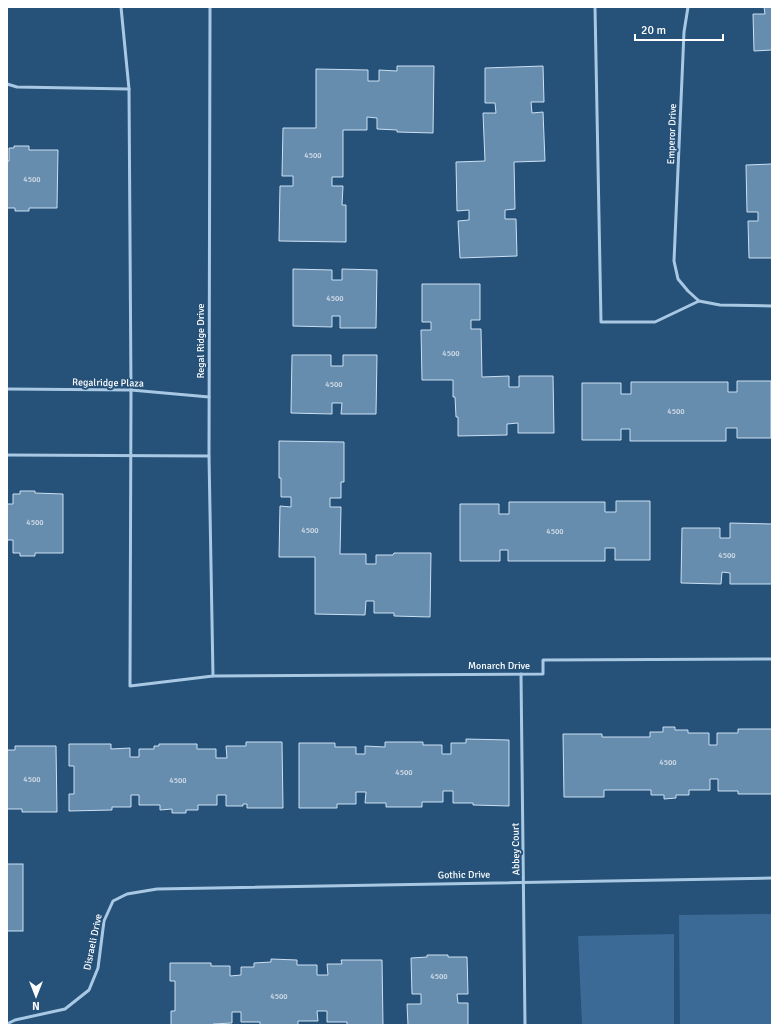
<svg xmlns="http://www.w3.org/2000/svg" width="779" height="1032" viewBox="0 0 779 1032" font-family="Signika,sans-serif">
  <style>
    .green { fill: #3a6a95 }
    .building { fill: #678dae; stroke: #cbe0f3 }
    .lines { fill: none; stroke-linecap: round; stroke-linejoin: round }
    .service { stroke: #a9c8e3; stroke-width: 3 }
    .labels { text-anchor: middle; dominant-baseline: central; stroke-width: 4; stroke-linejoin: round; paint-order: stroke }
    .number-label { font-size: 8px; fill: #d9e2eb }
    .street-label { font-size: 10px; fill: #fff; stroke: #265178 }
  </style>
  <rect width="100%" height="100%" fill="#265178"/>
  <g class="green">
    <polygon points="772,914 772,1025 680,1025 679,915"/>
    <polygon points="674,934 674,1025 582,1025 578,936"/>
  </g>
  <g class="building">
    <polygon points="764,7 772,7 772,50 754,51 753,14 765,14"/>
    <polygon points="397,66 434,66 433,133 397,132 397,130 377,129 377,118 367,117 367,130 343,130 343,177 332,177 332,186 343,186 342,205 346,205 346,242 279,241 280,186 293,186 293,176 282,176 283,128 316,128 316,69 368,70 368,81 379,81 379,70 397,71"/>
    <polygon points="543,66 544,102 531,102 532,113 543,112 545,161 514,162 515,209 505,210 505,219 516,219 517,256 460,258 458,221 469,220 469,210 457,211 456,162 485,161 483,113 496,113 495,103 485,103 485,68"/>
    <polygon points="14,146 29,146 29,150 58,150 57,208 29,208 29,211 15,211 15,208 7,208 7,161 9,161 9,148 14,148"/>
    <polygon points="772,164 772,258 749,258 748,221 758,221 758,212 747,212 746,165"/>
    <polygon points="293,269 332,270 332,280 342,280 342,269 377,270 376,328 340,328 340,316 332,316 332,327 293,326"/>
    <polygon points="422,284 480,284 480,320 471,320 471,329 481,329 482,377 509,376 509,387 519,387 519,376 553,376 554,433 518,433 518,423 507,424 507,435 458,436 458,417 456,417 455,397 453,397 453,380 422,380 421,330 431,330 431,322 422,322"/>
    <polygon points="292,355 331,355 331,366 343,366 343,355 377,355 376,414 341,414 342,403 332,403 332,414 291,413"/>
    <polygon points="737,381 771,381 771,438 737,438 737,428 726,428 726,441 630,441 630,429 621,429 621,440 582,440 582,383 621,383 621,394 631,394 631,382 728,382 728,392 737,392"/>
    <polygon points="279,441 344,442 344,482 341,482 341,498 330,498 330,507 341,507 340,554 366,554 366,564 376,564 376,555 393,555 394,553 431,553 430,617 394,616 394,613 374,613 374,601 366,601 365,615 315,614 315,557 279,557 280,506 291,507 291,497 281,497 281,478 279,478"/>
    <polygon points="20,491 35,491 35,493 63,494 63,553 35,553 35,556 20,556 20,553 13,553 13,540 7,540 7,504 13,504 13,494 20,494"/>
    <polygon points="616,501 650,501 650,560 615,560 615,548 605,548 605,561 508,561 508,550 500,550 500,561 460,561 460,504 499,504 499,514 509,514 509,502 605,502 605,512 616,512"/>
    <polygon points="730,523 772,524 772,584 730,584 730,573 722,572 721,584 681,583 682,528 720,528 720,538 730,538"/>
    <polygon points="663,727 675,727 675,730 688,730 688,733 709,733 709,745 717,745 717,733 738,733 738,729 772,729 772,794 738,794 738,791 718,791 718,779 710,779 710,790 689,790 689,795 676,795 676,798 664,799 664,795 651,795 651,790 604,790 604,797 564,797 563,734 602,734 602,737 650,737 650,732 663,732"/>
    <polygon points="466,739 509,740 509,806 473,805 473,803 453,803 453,791 443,791 443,802 422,802 422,807 386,807 386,803 365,803 366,792 356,792 356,804 337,804 337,808 299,808 299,743 335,743 335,747 356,747 356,754 365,754 365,746 385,747 385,742 423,742 423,745 442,745 442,754 451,754 451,743 466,743"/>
    <polygon points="246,742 282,742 283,808 247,808 247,804 243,804 243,806 226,806 226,795 217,795 217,805 198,805 198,810 186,810 186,813 172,813 172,809 160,810 160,805 139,805 139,795 131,795 131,807 112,807 112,810 69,811 69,794 74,794 74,766 69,766 69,744 111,744 111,749 130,748 130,757 139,757 139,749 154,749 154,746 159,746 159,744 197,744 197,749 216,749 216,758 227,758 226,746 246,746"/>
    <polygon points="15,746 56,746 57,812 22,812 22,809 7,809 7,750 15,750"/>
    <rect x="7" y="864" width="16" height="67"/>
    <polygon points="427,955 448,955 448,957 467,957 468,994 457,994 458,1003 468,1003 468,1025 408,1025 407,1004 421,1004 421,994 412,994 411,958 427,957"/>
    <polygon points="271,959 297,960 297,965 317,965 317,975 328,975 327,964 342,964 341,960 382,960 383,1025 347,1025 347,1022 327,1022 327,1011 317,1011 318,1021 298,1021 298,1025 260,1025 260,1022 241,1022 241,1012 232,1012 232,1023 213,1024 213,1025 171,1025 171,1011 175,1011 175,981 170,981 170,963 211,963 211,966 230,966 230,976 241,975 241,967 254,967 254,963 271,962"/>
  </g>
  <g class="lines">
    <g class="service">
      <polyline points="121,7 129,89 131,390 130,686 213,676 543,674 543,660 772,659"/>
      <polyline points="210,7 209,456 213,676"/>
      <polyline points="595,7 601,322 655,322 699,301"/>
      <polyline points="688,7 684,32 674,261 678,279 688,291 699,301 720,305 772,306"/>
      <polyline points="7,84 17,87 129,89"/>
      <polyline points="7,389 131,390 209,397"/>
      <polyline points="7,455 209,456"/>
      <polyline points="521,674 525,1025"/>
      <polyline points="7,1024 15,1020 65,1009 89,990 98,968 104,921 113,901 127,894 157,889 772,878"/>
    </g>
  </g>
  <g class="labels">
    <g class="number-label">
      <text x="313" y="155">4500</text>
      <text x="32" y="179">4500</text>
      <text x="335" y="298">4500</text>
      <text x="451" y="353">4500</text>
      <text x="334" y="384">4500</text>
      <text x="676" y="411">4500</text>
      <text x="35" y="522">4500</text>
      <text x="310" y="530">4500</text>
      <text x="555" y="531">4500</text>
      <text x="727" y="555">4500</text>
      <text x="668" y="762">4500</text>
      <text x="404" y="772">4500</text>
      <text x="32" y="779">4500</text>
      <text x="178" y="780">4500</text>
      <text x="439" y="976">4500</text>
      <text x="279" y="996">4500</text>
    </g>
    <g class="street-label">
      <text transform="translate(672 134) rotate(-88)">Emperor Drive</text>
      <text transform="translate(201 341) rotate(-90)">Regal Ridge Drive</text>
      <text transform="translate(108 383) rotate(1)">Regalridge Plaza</text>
      <text x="499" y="666">Monarch Drive</text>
      <text transform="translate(516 849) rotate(-91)">Abbey Court</text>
      <text transform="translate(464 875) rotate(-1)">Gothic Drive</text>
      <text transform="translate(93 942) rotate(-78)">Disraeli Drive</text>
    </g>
  </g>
  <rect width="779" height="1032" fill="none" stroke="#ffffff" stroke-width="16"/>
  <g transform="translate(36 996) rotate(180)" stroke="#265178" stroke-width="3" paint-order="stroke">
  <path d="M0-3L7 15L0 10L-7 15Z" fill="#ffffff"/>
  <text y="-6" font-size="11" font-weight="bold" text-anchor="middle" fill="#ffffff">N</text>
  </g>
  <path d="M635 34v6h88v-6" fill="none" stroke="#ffffff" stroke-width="2"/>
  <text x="641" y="34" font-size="12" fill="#ffffff" stroke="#265178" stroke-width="3" paint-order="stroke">20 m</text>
</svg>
